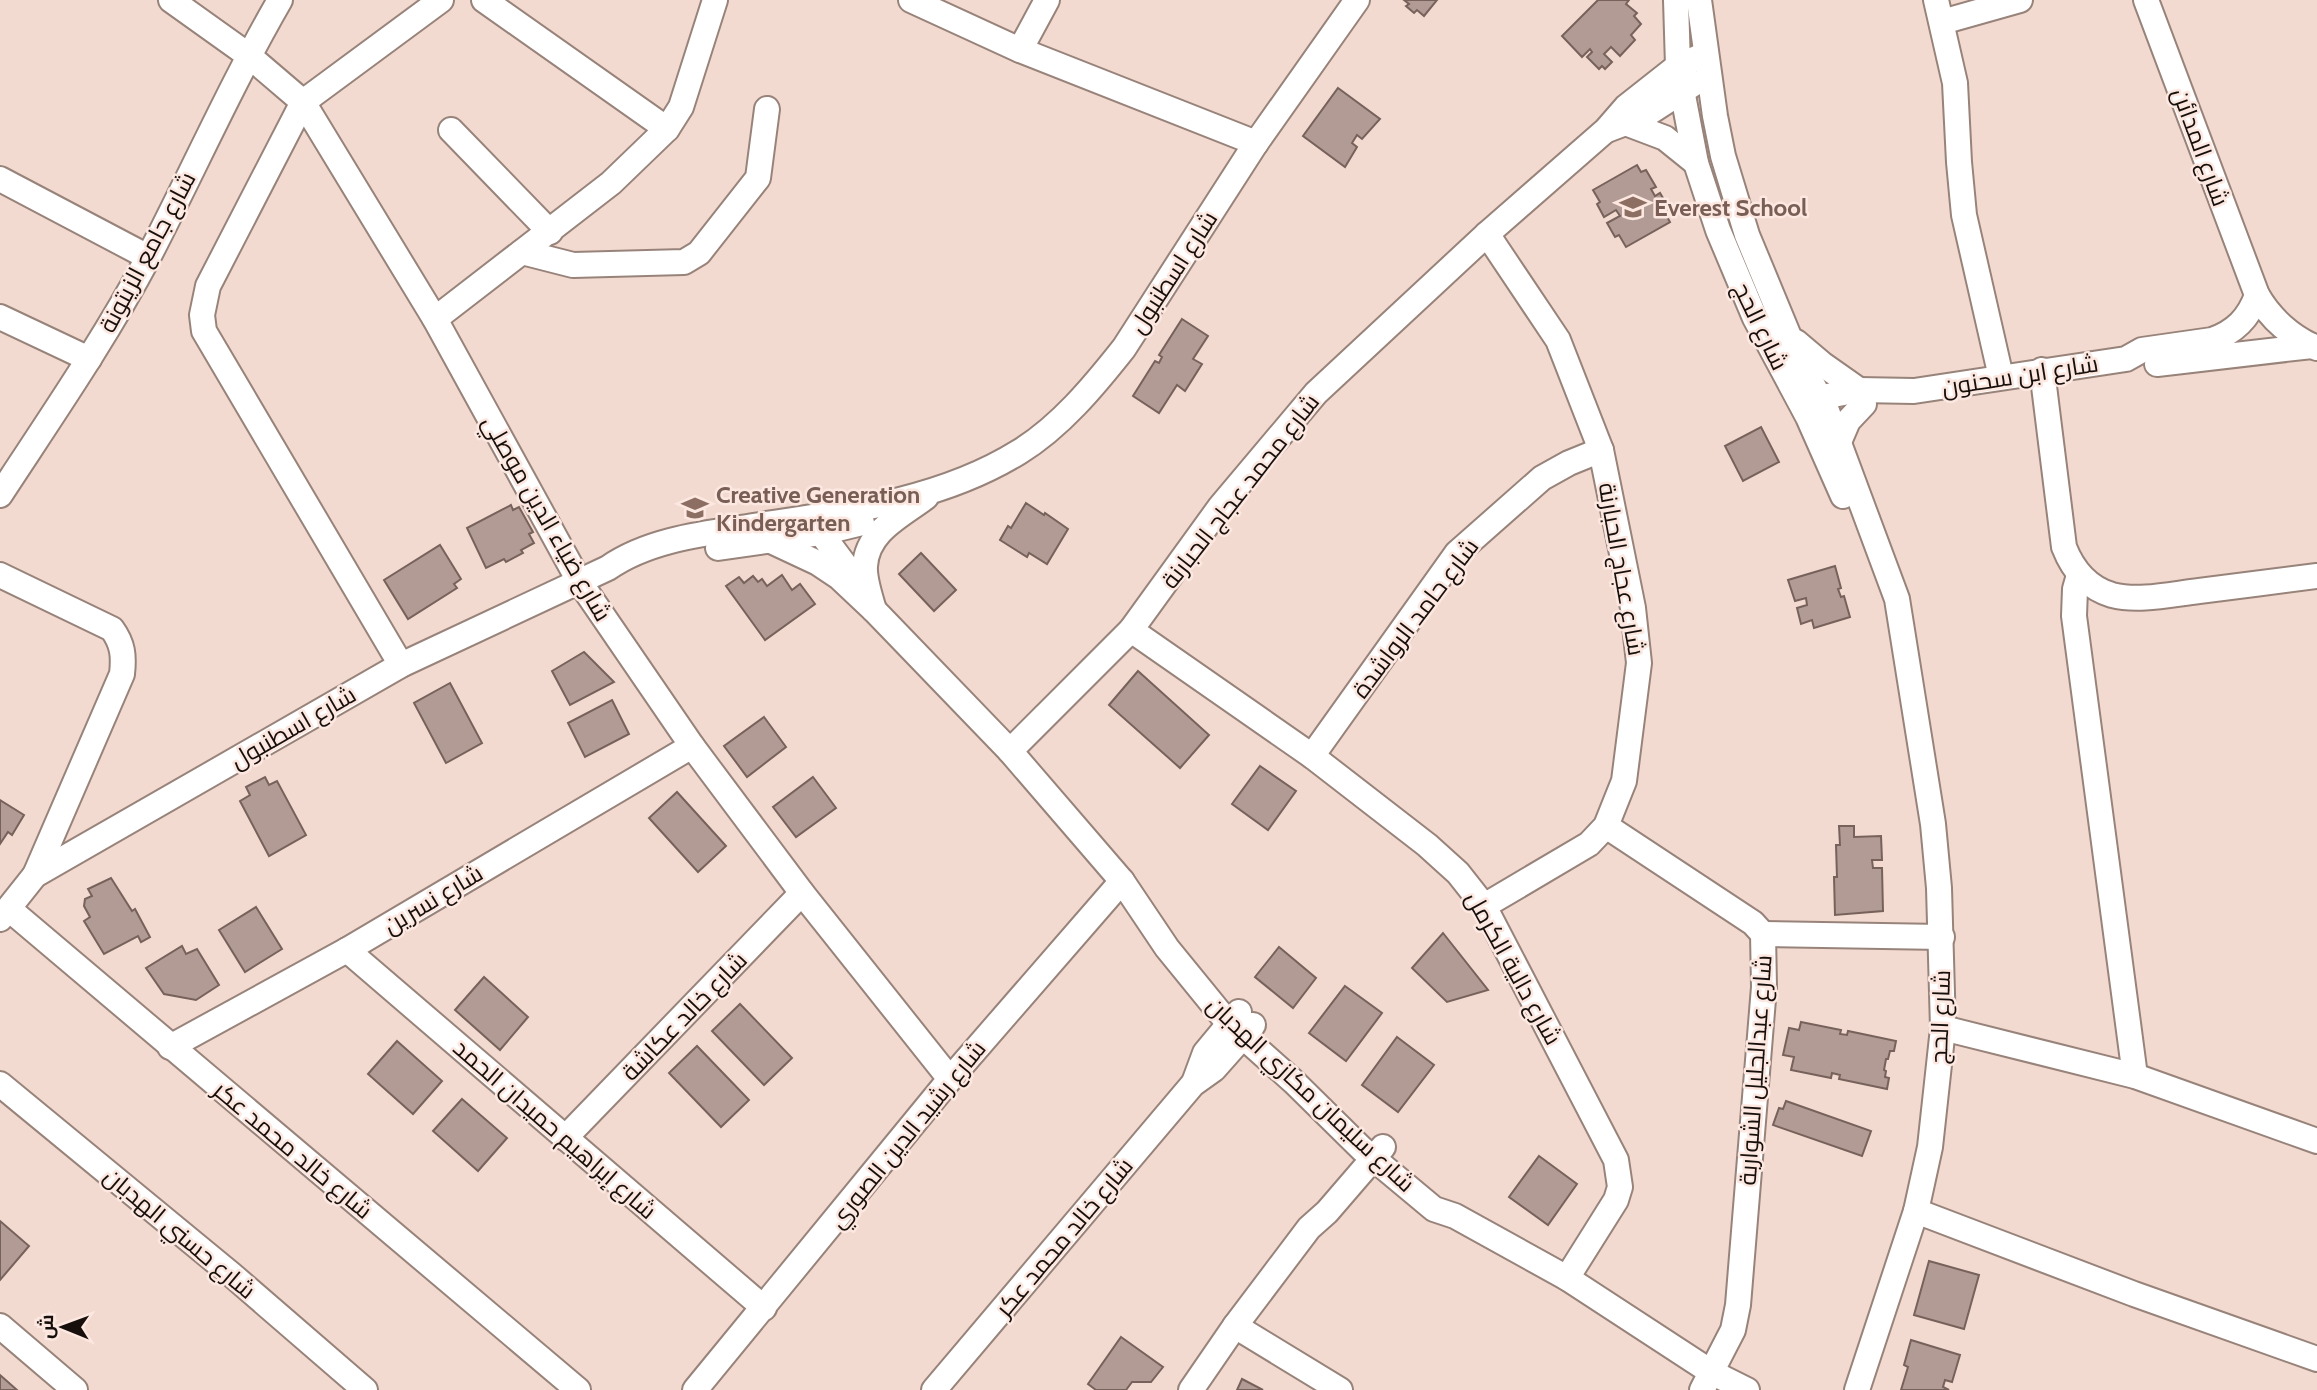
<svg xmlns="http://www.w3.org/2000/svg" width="2317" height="1390" viewBox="0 0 2317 1390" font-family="Cabin,Cairo,sans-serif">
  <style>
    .building { fill: #b29b94; stroke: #77625b; stroke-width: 2 }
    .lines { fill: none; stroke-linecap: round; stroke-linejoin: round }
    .minor-casing { stroke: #98837a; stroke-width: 28 }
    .minor { stroke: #fff; stroke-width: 24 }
    .labels { text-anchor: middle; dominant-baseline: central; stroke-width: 5; stroke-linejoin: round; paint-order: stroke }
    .street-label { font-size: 24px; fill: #170f0c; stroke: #fce8e0 }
    .education-label { font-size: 24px; font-weight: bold; fill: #785e54; stroke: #fce8e0; text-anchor: start }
  </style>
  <rect width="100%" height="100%" fill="#f2dad0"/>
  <g class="building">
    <polygon points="1404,0 1437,0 1424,16 1417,10 1414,13 1406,6 1409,4"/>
    <polygon points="1598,0 1629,0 1626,4 1637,13 1634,16 1641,24 1631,35 1635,40 1620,56 1611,47 1604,54 1612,62 1605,69 1602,66 1599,69 1587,57 1592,52 1590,49 1582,57 1562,36"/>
    <polygon points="1338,88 1380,119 1362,139 1357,135 1352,143 1357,147 1345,167 1303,136"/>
    <polygon points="1637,165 1641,172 1646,170 1656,187 1651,189 1655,196 1660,193 1670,210 1665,213 1670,222 1626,247 1619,235 1615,237 1607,223 1620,216 1616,210 1604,217 1597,204 1600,202 1593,190"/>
    <polygon points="1182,319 1208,336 1193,359 1202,364 1185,391 1177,385 1159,413 1133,396 1155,361 1159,363 1162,357 1159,355"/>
    <polygon points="1761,427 1779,462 1743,481 1725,446"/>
    <polygon points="1026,503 1044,515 1045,513 1068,529 1047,564 1029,553 1027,557 1000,540 1008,526 1011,528"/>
    <polygon points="511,505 513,510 519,507 533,532 529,534 534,543 521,550 523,553 506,562 504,559 486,568 467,528"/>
    <polygon points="440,545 461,579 454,584 457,588 408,619 384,580"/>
    <polygon points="921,553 956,590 934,611 899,574"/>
    <polygon points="1835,566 1841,588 1838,589 1841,597 1844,596 1850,617 1814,628 1812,620 1801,624 1797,608 1807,605 1806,598 1795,601 1788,580"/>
    <polygon points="782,575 792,590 800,584 815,604 765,640 726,586 739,577 744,583 753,576 758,582 762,579 767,586"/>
    <polygon points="584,652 614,682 570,705 552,671"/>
    <polygon points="1138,671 1209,735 1180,768 1109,705"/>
    <polygon points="450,683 482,743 446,763 414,703"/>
    <polygon points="612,700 629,734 585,757 568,723"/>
    <polygon points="764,717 786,747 747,777 724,746"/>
    <polygon points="1260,766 1296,791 1268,830 1232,804"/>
    <polygon points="265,777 269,785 277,781 306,835 269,856 240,801 250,795 246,787"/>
    <polygon points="813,777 836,808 796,837 773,807"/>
    <polygon points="677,792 726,846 698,872 649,818"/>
    <polygon points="0,800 24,815 12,835 8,832 0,844"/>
    <polygon points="1839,826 1854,826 1854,837 1881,836 1882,860 1872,860 1873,868 1882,868 1883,911 1835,915 1834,877 1837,877 1836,845 1840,845"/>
    <polygon points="111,878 132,911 135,909 150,937 141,942 138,936 104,954 84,921 90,917 84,906 85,899 92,896 88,889"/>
    <polygon points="256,907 282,949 245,972 219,930"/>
    <polygon points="1443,933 1488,990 1447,1002 1412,968"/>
    <polygon points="182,946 186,954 197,949 219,985 196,1000 164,994 146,968"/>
    <polygon points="1279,947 1316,978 1293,1008 1255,977"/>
    <polygon points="484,977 528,1017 500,1050 455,1010"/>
    <polygon points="1345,986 1382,1013 1346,1061 1309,1033"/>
    <polygon points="740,1004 792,1058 764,1085 712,1031"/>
    <polygon points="1801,1022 1841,1030 1840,1034 1847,1035 1848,1031 1896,1041 1894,1051 1890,1051 1888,1059 1886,1059 1884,1070 1886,1071 1885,1077 1889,1078 1887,1089 1839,1079 1840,1075 1832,1073 1831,1078 1791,1070 1794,1057 1783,1055 1789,1028 1799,1030"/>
    <polygon points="1397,1037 1434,1065 1398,1112 1362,1085"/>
    <polygon points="397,1041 442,1081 413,1114 368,1074"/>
    <polygon points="697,1046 749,1100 721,1127 669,1073"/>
    <polygon points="462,1099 507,1138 478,1171 433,1131"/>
    <polygon points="1786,1101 1871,1131 1862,1156 1773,1125 1779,1108 1783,1109"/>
    <polygon points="1539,1156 1577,1184 1548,1225 1509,1197"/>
    <polygon points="0,1221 29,1246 0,1280"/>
    <polygon points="1929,1261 1979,1275 1964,1329 1914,1315"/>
    <polygon points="1121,1337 1163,1367 1151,1382 1132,1382 1126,1390 1096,1390 1088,1384"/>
    <polygon points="1911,1340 1960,1355 1952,1382 1945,1380 1943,1387 1949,1390 1901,1390 1908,1367 1904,1365"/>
    <polygon points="0,1375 17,1390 0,1390"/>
    <polygon points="1242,1379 1263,1390 1237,1390"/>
  </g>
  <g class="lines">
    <g class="minor-casing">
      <g id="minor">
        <polyline points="171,0 248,55 303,102 435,319 579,581 692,746 802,893 950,1079"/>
        <polyline points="484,0 667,129"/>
        <polyline points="911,0 1020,50 1256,143"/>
        <polyline points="1676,0 1678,66 1682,90 1696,163 1718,230 1755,318 1808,417 1843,496"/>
        <polyline points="1699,0 1715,116 1723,156 1747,235 1798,358 1827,411 1897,599 1933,824 1939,888 1943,1028 1930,1147 1916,1211 1857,1390"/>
        <polyline points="1936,0 1955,83 1959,162 1964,215 2001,377"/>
        <path d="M 2146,0 L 2257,295 C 2270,318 2292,338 2317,348"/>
        <polyline points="1942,22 2020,0"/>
        <polyline points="1020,50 1047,0"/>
        <polyline points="1628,124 1665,138 1696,163"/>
        <polyline points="451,130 550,232"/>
        <polyline points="1607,130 1644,116 1695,83"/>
        <polyline points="0,179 148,257"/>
        <polyline points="522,252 573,265 684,262 699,253 758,178 767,109"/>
        <polyline points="0,317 89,359"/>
        <polyline points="435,319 611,183 667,129 681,107 715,0"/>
        <polyline points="1796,342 1822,364 1859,390"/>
        <polyline points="2157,364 2312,346"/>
        <path d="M 2042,370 L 2064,547 C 2073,570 2088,588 2112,595 C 2139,602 2172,594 2199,591 C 2238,586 2278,581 2317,576"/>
        <path d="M 1807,400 L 1859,390 L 1914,391 L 2126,359 L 2142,350 L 2212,340 C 2235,332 2249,318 2257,295"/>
        <polyline points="1839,442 1848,421 1864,404"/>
        <path d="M 0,495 C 51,417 105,339 149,256 C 193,171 232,83 280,0"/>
        <polyline points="811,527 821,533 859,584"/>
        <polyline points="771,541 818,563 839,577 874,610 1010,751 1122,881 1167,948 1229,1024 1294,1082 1362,1149 1434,1209 1455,1216 1567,1278 1711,1372 1747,1390"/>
        <polyline points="718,548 821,533 862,523"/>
        <path d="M 0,575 L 112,629 C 123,644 124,656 122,674 L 35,875"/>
        <polyline points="2079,575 2075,589 2074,616 2135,1076"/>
        <path d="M 874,610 C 870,596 864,579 865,566 C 867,531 901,516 926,497"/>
        <polyline points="1131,630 1312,756 1427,845 1458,873 1484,906 1616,1160 1620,1187 1616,1200 1567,1278"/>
        <polyline points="401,665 204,331 202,315 208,286 303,102 441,0"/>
        <polyline points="1010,751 1131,630 1220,507 1316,393 1487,234 1606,130 1626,107 1678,66 1706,54"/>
        <polyline points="1312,756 1457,553 1542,478 1569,463 1601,450"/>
        <polyline points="1606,826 1753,923 1763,934 1764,987 1738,1305 1733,1330 1702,1390"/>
        <polyline points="1484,906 1589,844 1606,826 1624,781 1639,663 1633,608 1601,450 1558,340 1487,234"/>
        <polyline points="9,909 578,1390"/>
        <path d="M 0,919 L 35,875 L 401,665 L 608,568 C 651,538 710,533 760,525 C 847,512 942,500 1019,452 C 1060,427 1094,386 1124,348 L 1256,143 L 1357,0"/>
        <polyline points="1763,934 1942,937"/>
        <polyline points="347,950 764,1308"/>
        <polyline points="1943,1028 2135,1076 2317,1141"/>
        <polyline points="170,1047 347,950 692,746"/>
        <polyline points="1195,1080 1205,1053 1239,1012"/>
        <polyline points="0,1084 232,1275 365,1390"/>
        <polyline points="565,1138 802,893"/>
        <polyline points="1916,1211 2134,1294 2317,1359"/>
        <polyline points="0,1326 75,1390"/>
        <polyline points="1235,1326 1340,1390"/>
        <polyline points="695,1390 950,1079 1122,881"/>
        <polyline points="934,1390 1193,1084 1214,1069 1253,1025"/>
        <polyline points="1191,1390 1235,1326 1309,1228 1327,1212 1383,1147"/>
      </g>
    </g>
    <use href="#minor" class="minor"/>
  </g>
  <defs>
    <g id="school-bare" transform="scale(2.1)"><path d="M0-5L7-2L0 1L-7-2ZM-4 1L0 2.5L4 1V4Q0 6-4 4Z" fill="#8d6e63" stroke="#fce8e0" stroke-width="2.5" paint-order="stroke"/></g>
  </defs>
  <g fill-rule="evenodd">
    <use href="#school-bare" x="1633" y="207"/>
    <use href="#school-bare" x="695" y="508"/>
  </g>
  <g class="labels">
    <g class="street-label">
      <text transform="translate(2201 147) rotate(70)">شارع المدائن</text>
      <text transform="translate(147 252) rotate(-62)">شارع جامع الزيتونة</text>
      <text transform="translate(1173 272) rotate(-57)">شارع اسطنبول</text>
      <text transform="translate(1761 326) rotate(64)">شارع الحج</text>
      <text transform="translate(2020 375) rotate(-9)">شارع ابن سحنون</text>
      <text transform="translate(1240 491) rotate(-52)">شارع محمد عجاج الحبارنة</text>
      <text transform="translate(547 518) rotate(60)">شارع ضياء الدين موصلي</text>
      <text transform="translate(1622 569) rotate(80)">شارع عجاج الحبارنة</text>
      <text transform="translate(1415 618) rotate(-53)">شارع حامد الرواشدة</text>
      <text transform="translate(293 727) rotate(-30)">شارع اسطنبول</text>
      <text transform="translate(433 899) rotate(-31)">شارع نسرين</text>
      <text transform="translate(1514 968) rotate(61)">شارع دالية الكرمل</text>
      <text transform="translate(684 1016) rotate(-46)">شارع خالد عكاشة</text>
      <text transform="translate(1940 1017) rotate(-88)">شارع الحج</text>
      <text transform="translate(1755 1070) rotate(-86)">شارع عبدالجليل الشواربة</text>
      <text transform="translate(1311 1094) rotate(43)">شارع سليمان مكازي الهدبان</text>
      <text transform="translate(555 1129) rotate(41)">شارع إبراهيم حميدان الحمد</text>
      <text transform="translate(907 1134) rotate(-51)">شارع رشيد الدين الصوري</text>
      <text transform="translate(293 1150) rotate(40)">شارع خالد محمد عكر</text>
      <text transform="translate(180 1233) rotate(40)">شارع حسني الهدبان</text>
      <text transform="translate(1064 1237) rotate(-50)">شارع خالد محمد عكر</text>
    </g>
    <g class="education-label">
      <text x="1654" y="207">Everest School</text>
      <text x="716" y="494">Creative Generation<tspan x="716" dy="28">Kindergarten</tspan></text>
    </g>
  </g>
  <g transform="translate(63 1327) rotate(271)" stroke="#fce8e0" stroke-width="5" paint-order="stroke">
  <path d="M0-5L12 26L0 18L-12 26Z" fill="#170f0c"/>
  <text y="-10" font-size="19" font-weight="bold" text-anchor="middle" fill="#170f0c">ش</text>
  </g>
</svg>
